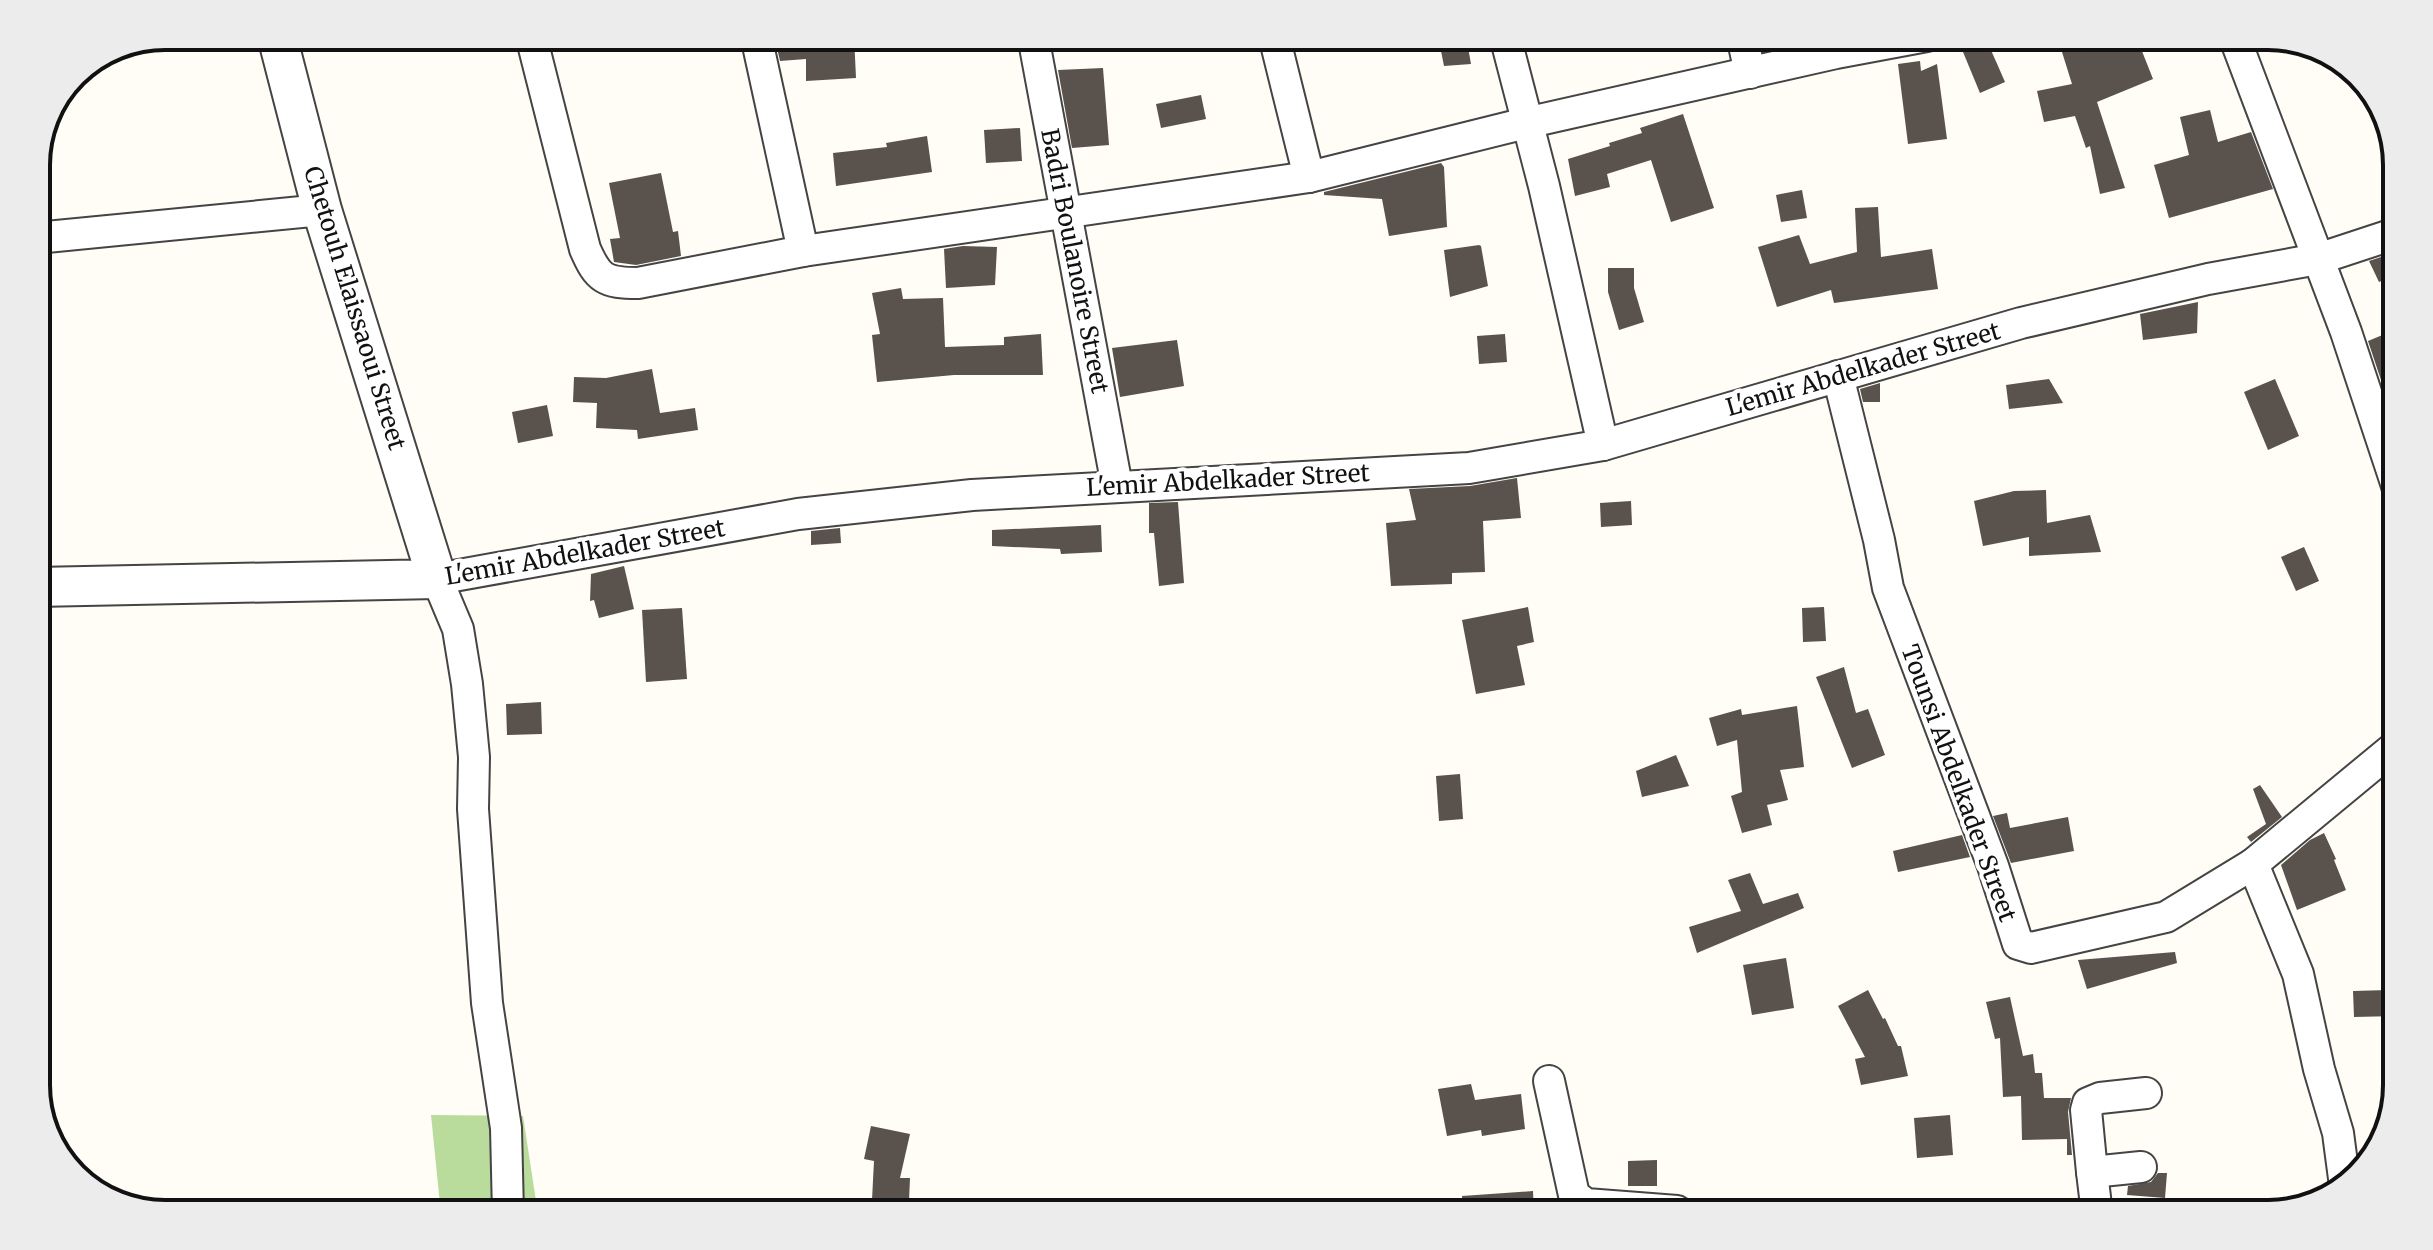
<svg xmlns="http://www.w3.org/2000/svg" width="2433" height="1250" viewBox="0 0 2433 1250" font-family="Merriweather,serif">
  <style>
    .forest { fill: #b9dc9c }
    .building { fill: #5a524d }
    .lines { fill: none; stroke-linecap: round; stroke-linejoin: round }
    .minor-casing { stroke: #444; stroke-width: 34 }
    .tertiary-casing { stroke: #444; stroke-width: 42 }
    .minor { stroke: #fff; stroke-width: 30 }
    .tertiary { stroke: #fff; stroke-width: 38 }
    .labels { text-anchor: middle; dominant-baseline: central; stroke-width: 8; stroke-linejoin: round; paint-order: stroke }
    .street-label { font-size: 24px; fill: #111; stroke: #fff }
    .rim { fill: none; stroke: #111; stroke-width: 4 }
  </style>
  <rect width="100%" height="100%" fill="#fffdf5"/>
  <polygon class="forest" points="431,1115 523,1116 538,1214 441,1214"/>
  <g class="building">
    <polygon points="806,36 854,36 856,78 806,81 806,59 780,61 775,39"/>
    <polygon points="1438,36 1466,36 1471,64 1444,66"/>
    <polygon points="2057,36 2136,36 2153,79 2097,102 2125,188 2100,194 2090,146 2086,148 2075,116 2044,122 2037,91 2072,84"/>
    <polygon points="1987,41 2005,82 1980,93 1963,52"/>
    <polygon points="1920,61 1921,71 1937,64 1947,139 1908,144 1898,64"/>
    <polygon points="1103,68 1109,145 1072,148 1058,70"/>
    <polygon points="1201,95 1206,119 1161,128 1156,104"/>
    <polygon points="2210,110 2218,142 2251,132 2273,189 2169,218 2154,165 2189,155 2180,117"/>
    <polygon points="1683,114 1714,208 1671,222 1651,160 1607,174 1610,187 1575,196 1568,159 1610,146 1609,143 1642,133 1640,128"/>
    <polygon points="1020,128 1022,161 986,163 984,130"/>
    <polygon points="927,136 932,172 836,186 833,153 887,147 886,143"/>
    <polygon points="1441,163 1444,167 1447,227 1389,236 1382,199 1324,195 1324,192"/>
    <polygon points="661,173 673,232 678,231 681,256 636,265 614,262 610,239 620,238 609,183"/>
    <polygon points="1802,190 1807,218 1781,222 1776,195"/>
    <polygon points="1878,207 1881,257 1932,249 1938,289 1834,303 1831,290 1777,307 1758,247 1799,235 1810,264 1857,252 1855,208"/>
    <polygon points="1479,245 1481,246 1488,286 1450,297 1444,250"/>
    <polygon points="963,246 997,247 995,285 946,288 944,249"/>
    <polygon points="2393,253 2397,262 2397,275 2379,282 2369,261"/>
    <polygon points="1608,268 1634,268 1634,288 1644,322 1619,330 1608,292"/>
    <polygon points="901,288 903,299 943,298 945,347 1004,345 1004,337 1041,334 1043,375 954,375 877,382 872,335 880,334 872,293"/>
    <polygon points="2198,302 2197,333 2143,340 2140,314"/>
    <polygon points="2397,329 2397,428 2368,341"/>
    <polygon points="1505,334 1507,362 1479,364 1477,336"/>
    <polygon points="1177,340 1184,386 1120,397 1112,348"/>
    <polygon points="652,369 660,413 695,408 698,430 638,439 637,430 596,428 597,403 573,402 574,377 606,378"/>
    <polygon points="2049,379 2063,403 2009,409 2006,385"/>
    <polygon points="2275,379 2299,436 2268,450 2244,392"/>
    <polygon points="1880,383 1880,402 1863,402 1860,389"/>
    <polygon points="547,405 553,436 518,443 512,412"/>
    <polygon points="1517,478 1521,518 1483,521 1485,572 1452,573 1452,584 1391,586 1386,523 1416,520 1409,489 1470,486"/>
    <polygon points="2046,490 2047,523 2090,515 2101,552 2029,556 2029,537 1983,546 1974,501 2014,491"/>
    <polygon points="1631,501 1632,525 1601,527 1600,503"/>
    <polygon points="1178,502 1184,583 1159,586 1154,533 1149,533 1149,503"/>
    <polygon points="1101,525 1102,552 1061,554 1060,549 992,546 992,530"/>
    <polygon points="840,528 841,543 811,545 811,531"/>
    <polygon points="2304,547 2319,581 2296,591 2281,557"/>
    <polygon points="624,566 634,609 599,618 594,600 590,601 591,574"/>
    <polygon points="1528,607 1534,642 1517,646 1525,685 1476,694 1462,620"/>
    <polygon points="1824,607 1826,641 1803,642 1802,608"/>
    <polygon points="682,608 687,679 646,682 642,610"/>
    <polygon points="1844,667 1856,713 1868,709 1885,755 1852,768 1816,677"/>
    <polygon points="541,702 542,734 507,735 506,704"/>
    <polygon points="1797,706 1804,767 1780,770 1788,800 1767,805 1772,825 1742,833 1731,796 1742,792 1737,740 1717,746 1709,718 1741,709 1742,715"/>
    <polygon points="1676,755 1689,786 1642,797 1636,771"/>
    <polygon points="1460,774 1463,819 1439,821 1436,776"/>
    <polygon points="2260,785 2282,817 2251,842 2247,837 2266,824 2253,789"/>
    <polygon points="2007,813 2010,828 2068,817 2074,851 2011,863 1993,816"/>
    <polygon points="2324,833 2336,859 2334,860 2346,890 2297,910 2281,865 2310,840"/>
    <polygon points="1962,835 1970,857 1898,872 1893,851"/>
    <polygon points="1750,873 1763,904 1798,893 1804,908 1697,953 1689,927 1741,911 1728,880"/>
    <polygon points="2175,952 2177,963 2087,989 2078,960"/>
    <polygon points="1786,958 1794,1008 1752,1015 1743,965"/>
    <polygon points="1868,990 1883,1019 1885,1018 1898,1046 1901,1046 1908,1076 1861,1085 1855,1059 1865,1057 1838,1006"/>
    <polygon points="2388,990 2388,994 2397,994 2397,1016 2354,1017 2353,991"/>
    <polygon points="2010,997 2023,1056 2033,1054 2035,1073 2042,1073 2044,1098 2071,1098 2068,1112 2072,1155 2067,1155 2067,1139 2022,1140 2021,1096 2003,1097 2000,1038 1995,1039 1986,1002"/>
    <polygon points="1471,1084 1475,1100 1521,1094 1525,1129 1482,1136 1481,1130 1447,1136 1438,1089"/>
    <polygon points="1950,1115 1953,1155 1917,1158 1914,1118"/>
    <polygon points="871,1126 910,1134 900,1178 910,1178 909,1201 872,1200 874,1161 864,1159"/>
    <polygon points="1657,1160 1657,1186 1628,1186 1628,1161"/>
    <polygon points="2158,1173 2167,1173 2165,1198 2127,1195 2128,1186 2151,1182"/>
    <polygon points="1533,1191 1534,1214 1463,1214 1462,1196"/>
  </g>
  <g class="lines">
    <g class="minor-casing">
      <g id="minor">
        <path d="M 531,36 L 585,249 C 598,279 605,283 638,283 L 803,251 L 1309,177 L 1526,123 L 1836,53 L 1927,36"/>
        <polyline points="756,36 803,251"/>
        <polyline points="1033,36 1117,486"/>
        <polyline points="1274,36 1309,177"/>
        <polyline points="1505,36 1544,186 1603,445"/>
        <polyline points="1742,36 1750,73"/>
        <polyline points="2234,36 2346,332 2397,486"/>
        <polyline points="36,238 322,210"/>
        <polyline points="1838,376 1879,540 1888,588 1993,866 2018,944 2031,948 2166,917 2253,864 2397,745"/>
        <polyline points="2253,864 2298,974 2319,1069 2338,1133 2345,1186"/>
        <polyline points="1549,1081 1574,1195 1586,1204 1677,1211 1681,1214"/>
        <polyline points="2092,1172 2086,1110 2088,1103 2100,1098 2146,1093"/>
        <polyline points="508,1214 506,1128 487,1003 473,809 474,757 467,684 458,629 437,579 798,514 972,495 1469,468 1603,445 2021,323 2208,279 2318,259 2397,233"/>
        <polyline points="2097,1214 2092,1172 2141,1167"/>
      </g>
    </g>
    <g class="tertiary-casing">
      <polyline id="tertiary" points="36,587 437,579 322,210 277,36"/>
    </g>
    <use href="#minor" class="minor"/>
    <use href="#tertiary" class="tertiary"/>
  </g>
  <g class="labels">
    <g class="street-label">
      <text transform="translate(1075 261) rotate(79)">Badri Boulanoire Street</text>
      <text transform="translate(355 308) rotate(73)">Chetouh Elaissaoui Street</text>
      <text transform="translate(1863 369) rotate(-16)">L'emir Abdelkader Street</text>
      <text transform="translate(1228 480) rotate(-3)">L'emir Abdelkader Street</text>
      <text transform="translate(585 552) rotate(-10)">L'emir Abdelkader Street</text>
      <text transform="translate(1959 783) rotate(70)">Tounsi Abdelkader Street</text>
    </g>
  </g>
  <path d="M0 0H2433V1250H0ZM165 50H2268A115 115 0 0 1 2383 165V1085A115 115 0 0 1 2268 1200H165A115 115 0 0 1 50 1085V165A115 115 0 0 1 165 50Z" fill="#ececec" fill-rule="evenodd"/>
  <path class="rim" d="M165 50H2268A115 115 0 0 1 2383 165V1085A115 115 0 0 1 2268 1200H165A115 115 0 0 1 50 1085V165A115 115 0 0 1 165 50Z"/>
</svg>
